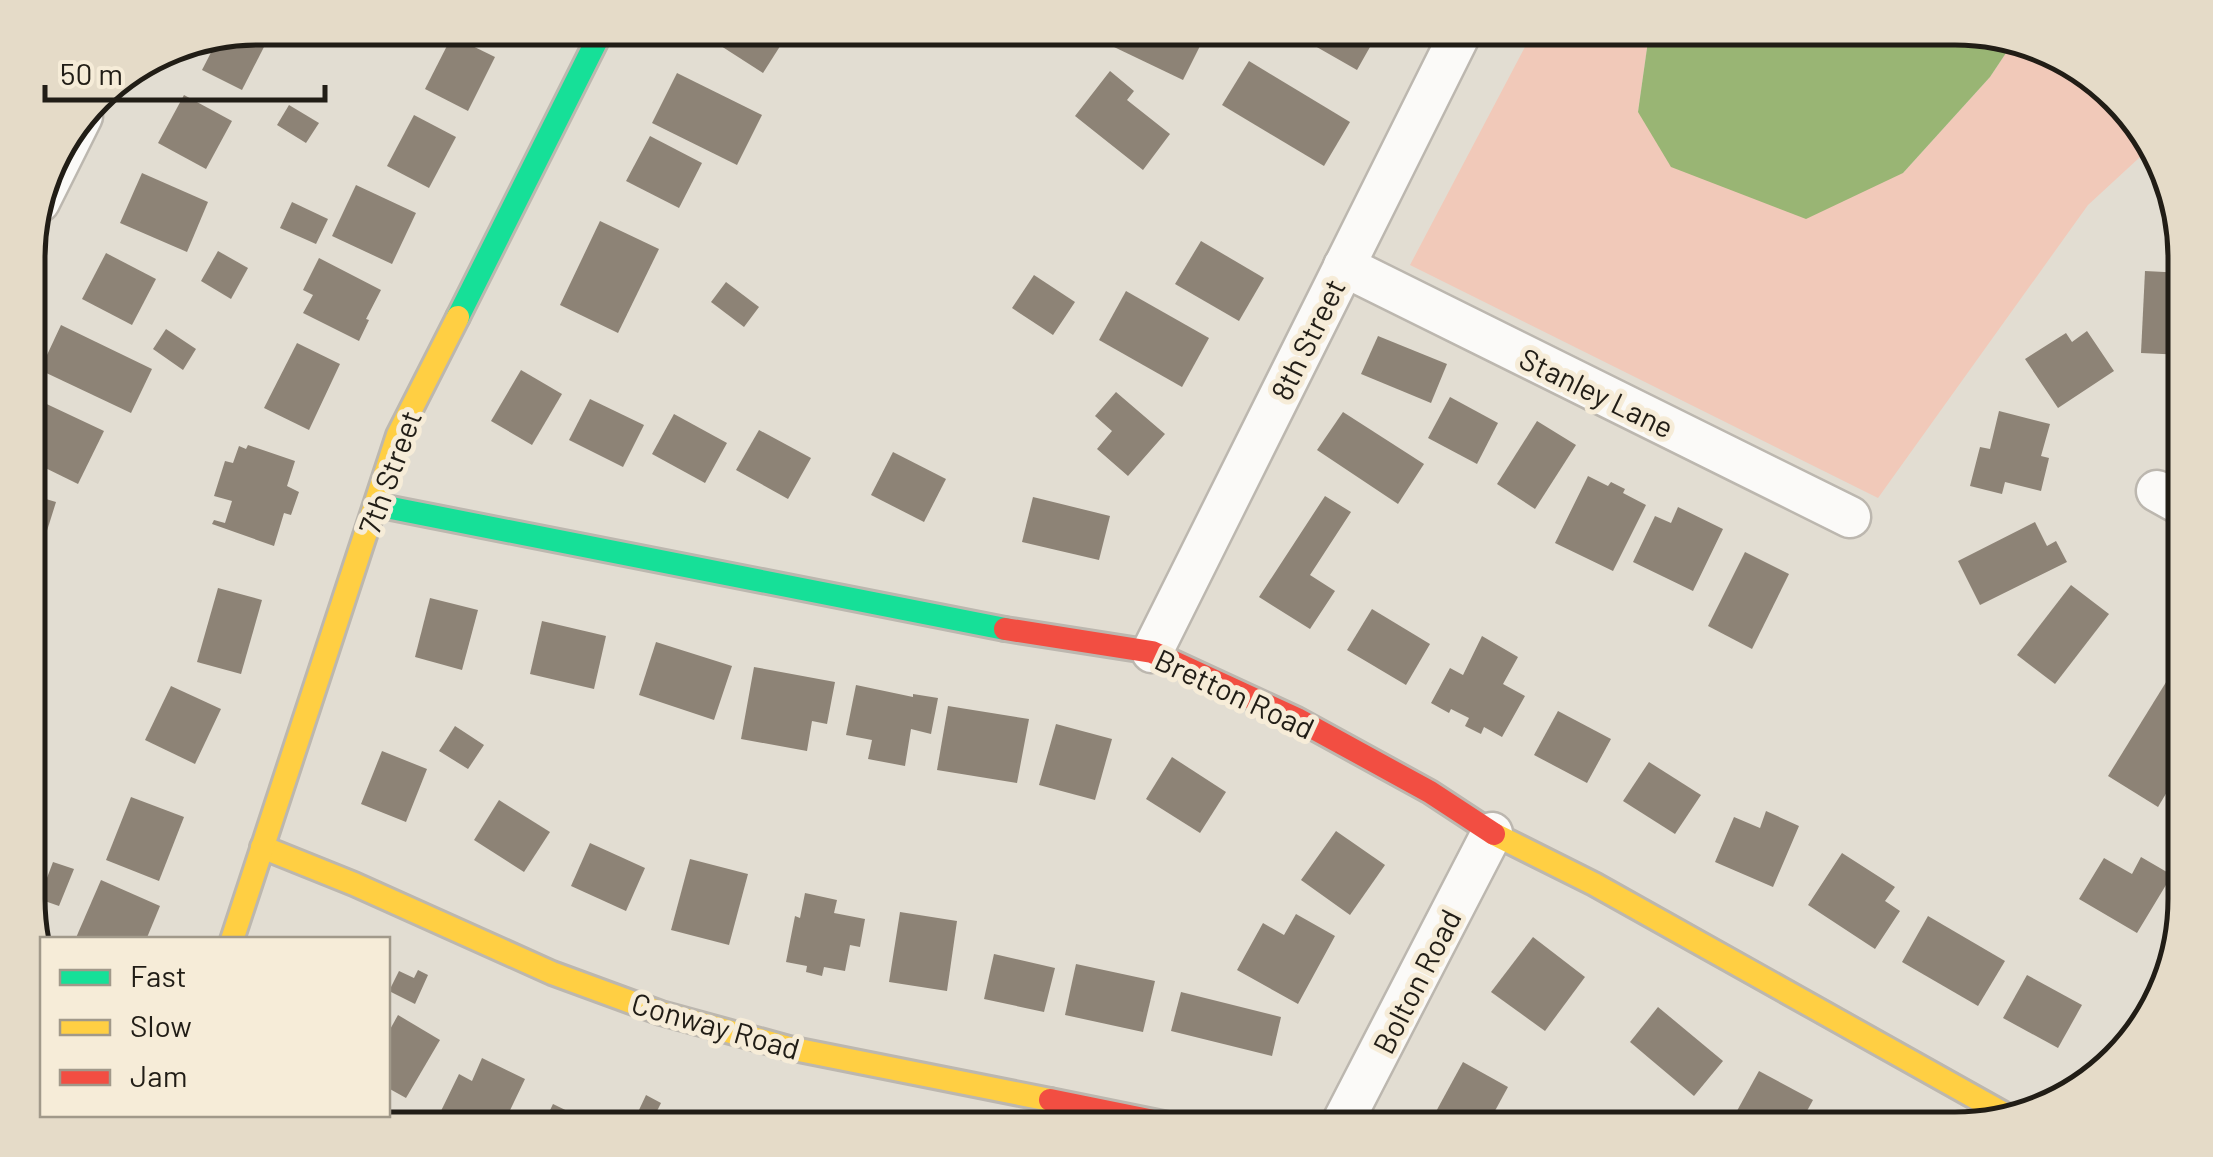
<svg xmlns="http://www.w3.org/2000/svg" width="2213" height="1157" viewBox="0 0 2213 1157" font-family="Barlow,sans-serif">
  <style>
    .green { fill: #f1c9b9 }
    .water { fill: #99b574 }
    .building { fill: #8d8376 }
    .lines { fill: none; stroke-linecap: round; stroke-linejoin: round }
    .street-casing { stroke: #bcb7af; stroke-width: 45 }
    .fast-casing { stroke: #bcb7af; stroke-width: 28 }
    .slow-casing { stroke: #bcb7af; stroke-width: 28 }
    .jam-casing { stroke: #bcb7af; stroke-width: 28 }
    .street { stroke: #fbfaf8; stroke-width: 40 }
    .fast { stroke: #16e098; stroke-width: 22 }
    .slow { stroke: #ffcf43; stroke-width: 22 }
    .jam { stroke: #f24e42; stroke-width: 22 }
    .labels { text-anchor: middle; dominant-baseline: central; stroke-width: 10; stroke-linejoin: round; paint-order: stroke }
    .street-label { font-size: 30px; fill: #211d16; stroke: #f6ecd8 }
    .rim { fill: none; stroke: #211d16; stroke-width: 5 }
  </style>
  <rect width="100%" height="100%" fill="#e2ddd2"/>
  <polygon class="green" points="1535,28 1652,28 1649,34 1638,112 1903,173 1990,77 2014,41 2057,52 2146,130 2152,146 2088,205 1878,498 1410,265"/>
  <polygon class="water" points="1652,28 1955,28 2014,41 1990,77 1903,173 1806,219 1671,167 1638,112 1649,34"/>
  <g class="building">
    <polygon points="693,28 789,28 791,29 763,73"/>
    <polygon points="1123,28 1209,28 1183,80 1114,47"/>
    <polygon points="1298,28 1372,28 1379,31 1357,70 1294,34"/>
    <polygon points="238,32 265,45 242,90 202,70 220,35"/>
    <polygon points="452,36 495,57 468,111 425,89"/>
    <polygon points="1249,61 1350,122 1324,166 1222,105"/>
    <polygon points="1110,71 1134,91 1127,100 1170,134 1143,170 1075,116"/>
    <polygon points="677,73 762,115 737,165 652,123"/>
    <polygon points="184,95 232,121 206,169 158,143"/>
    <polygon points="289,105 319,123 306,143 277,125"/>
    <polygon points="414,115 456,137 429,188 387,166"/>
    <polygon points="650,136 702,163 679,208 626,181"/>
    <polygon points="142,173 208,202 187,252 120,223"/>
    <polygon points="356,185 416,213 392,264 332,236"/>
    <polygon points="292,202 328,219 316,244 280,228"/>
    <polygon points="600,221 659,249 618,333 560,305"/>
    <polygon points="1201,241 1264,278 1239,321 1175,284"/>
    <polygon points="218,251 248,268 231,299 201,281"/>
    <polygon points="106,253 156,279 132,325 82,299"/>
    <polygon points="319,258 381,290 366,319 369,320 359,341 303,313 313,295 303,290"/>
    <polygon points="2145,271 2184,273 2184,355 2141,353"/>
    <polygon points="1034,275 1075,302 1053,335 1012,308"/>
    <polygon points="726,282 759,307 744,327 711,302"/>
    <polygon points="1126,291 1209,338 1182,387 1099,340"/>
    <polygon points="61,325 152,369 131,413 40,370"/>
    <polygon points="166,329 196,349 183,370 153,349"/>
    <polygon points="2087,331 2114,371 2058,408 2025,359 2066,333 2072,342"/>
    <polygon points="1378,336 1447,364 1431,403 1361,374"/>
    <polygon points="297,343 340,364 309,430 264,408"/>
    <polygon points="521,370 562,394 532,445 491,421"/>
    <polygon points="1116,392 1165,434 1128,476 1097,449 1112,431 1095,416"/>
    <polygon points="1450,397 1498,423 1477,464 1428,438"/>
    <polygon points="36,399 104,431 78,484 29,460 28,414"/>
    <polygon points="590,399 644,425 623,467 569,440"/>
    <polygon points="1999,411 2050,424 2041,456 2049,458 2041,491 2005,482 2002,494 1970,486 1980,447 1990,449"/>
    <polygon points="1343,412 1424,464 1398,504 1317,450"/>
    <polygon points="674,414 727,443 705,483 652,454"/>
    <polygon points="1537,421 1576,445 1535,509 1497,484"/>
    <polygon points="759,430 811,458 788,499 736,470"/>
    <polygon points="248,445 295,461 287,486 299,492 291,515 284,513 274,546 212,524 214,520 225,523 232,501 214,496 225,461 233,463 239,446 246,449"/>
    <polygon points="893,452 946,479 924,522 871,495"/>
    <polygon points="1588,476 1608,486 1611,482 1625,489 1623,493 1646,505 1613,571 1555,543"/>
    <polygon points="29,494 56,502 40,553 29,550"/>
    <polygon points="1325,496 1351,512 1310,575 1335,591 1310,629 1259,597"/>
    <polygon points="1033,497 1110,516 1099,560 1022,542"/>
    <polygon points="1678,507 1723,529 1693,591 1633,562 1655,516 1671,523"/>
    <polygon points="2035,522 2047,546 2056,541 2067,562 1980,605 1958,561"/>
    <polygon points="1745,552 1789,574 1752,649 1708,626"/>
    <polygon points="2071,585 2109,614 2055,684 2017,655"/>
    <polygon points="218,588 262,600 241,674 197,662"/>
    <polygon points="430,598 478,610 462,670 415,657"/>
    <polygon points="1372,609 1430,644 1406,685 1347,650"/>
    <polygon points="542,621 606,636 594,689 530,674"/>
    <polygon points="1482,636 1518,657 1503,684 1525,696 1502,737 1484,727 1481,734 1465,726 1469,718 1451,709 1449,713 1431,703 1450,668 1463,675"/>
    <polygon points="656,642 732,666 714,720 639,695"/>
    <polygon points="754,667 835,682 827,724 812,721 807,751 741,739"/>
    <polygon points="2168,679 2185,690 2185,762 2158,807 2108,776"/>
    <polygon points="856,685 913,697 913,694 938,698 931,734 911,729 905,766 868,759 872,740 846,735"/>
    <polygon points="171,686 221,709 195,764 145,740"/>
    <polygon points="948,706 1029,719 1017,783 937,770"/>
    <polygon points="1558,711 1611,739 1587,783 1534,755"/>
    <polygon points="1056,724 1112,739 1095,800 1039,785"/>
    <polygon points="455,726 484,745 468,769 439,751"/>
    <polygon points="382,751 427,769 406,822 361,804"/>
    <polygon points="1172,757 1226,792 1200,833 1146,799"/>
    <polygon points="1649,762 1701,795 1675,834 1623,801"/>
    <polygon points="131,797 184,817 159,881 106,860"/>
    <polygon points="499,800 550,832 524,872 474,840"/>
    <polygon points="1766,811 1799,826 1773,887 1715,862 1734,817 1760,828"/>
    <polygon points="1336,831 1385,865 1350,915 1301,880"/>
    <polygon points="590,843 645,868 626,911 571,886"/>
    <polygon points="1842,853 1895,887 1885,901 1900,911 1875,949 1808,905"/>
    <polygon points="2141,857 2172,875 2137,933 2079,899 2104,858 2132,874"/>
    <polygon points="690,859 748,874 729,945 671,930"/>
    <polygon points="53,862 74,869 59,906 39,899"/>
    <polygon points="101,880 160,906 146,940 75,940"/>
    <polygon points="805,893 837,900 834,913 865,919 860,947 850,945 845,971 824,967 822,976 806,972 807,966 786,962 795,916 800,918"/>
    <polygon points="900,912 957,921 947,991 889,982"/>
    <polygon points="1296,914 1335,936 1298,1004 1237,970 1263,923 1284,935"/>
    <polygon points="1928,916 2005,961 1978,1006 1902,962"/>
    <polygon points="1533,937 1585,977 1545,1031 1491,992"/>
    <polygon points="994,954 1055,968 1044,1012 984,999"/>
    <polygon points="1076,964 1155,981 1143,1032 1065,1015"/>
    <polygon points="418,970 428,975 415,1004 389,991 399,971 414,978"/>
    <polygon points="2027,975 2082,1005 2058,1048 2003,1018"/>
    <polygon points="1181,992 1281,1017 1272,1056 1171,1031"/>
    <polygon points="1658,1007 1723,1061 1694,1096 1630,1042"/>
    <polygon points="398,1015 440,1040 406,1098 388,1088 388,1033"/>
    <polygon points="482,1058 525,1079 501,1129 473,1129 440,1113 459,1074 472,1081"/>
    <polygon points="1463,1062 1508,1087 1485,1129 1430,1129 1427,1128"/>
    <polygon points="1759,1071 1813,1100 1797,1129 1752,1129 1733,1118"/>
    <polygon points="646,1095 661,1103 654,1117 639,1110"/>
    <polygon points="553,1104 584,1119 579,1129 541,1129"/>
  </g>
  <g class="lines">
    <g class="street-casing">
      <g id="street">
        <polyline points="39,202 82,116"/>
        <polyline points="1344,266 1850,517"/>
        <polyline points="2157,491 2184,506"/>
        <polyline points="1152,652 1463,28"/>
        <polyline points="1339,1129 1492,833"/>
      </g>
    </g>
    <g class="fast-casing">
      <g id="fast">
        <polyline points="458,317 603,28"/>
        <polyline points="376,505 1005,629"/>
      </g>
    </g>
    <g class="slow-casing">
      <g id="slow">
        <polyline points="1494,834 1594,884 2008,1116"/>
        <polyline points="262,847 354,884 552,973 661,1013 789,1048 1050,1100"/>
        <polyline points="232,940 398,435 458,317"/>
        <polyline points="239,1114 266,1129"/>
      </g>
    </g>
    <g class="jam-casing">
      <g id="jam">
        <polyline points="1005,629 1152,652 1297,719 1430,792 1494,834"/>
        <polyline points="1050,1100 1193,1129"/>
      </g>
    </g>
    <use href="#street" class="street"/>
    <use href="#fast" class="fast"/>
    <use href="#slow" class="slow"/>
    <use href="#jam" class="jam"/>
  </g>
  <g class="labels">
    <g class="street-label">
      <text transform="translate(1307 339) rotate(-64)">8th Street</text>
      <text transform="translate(1597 392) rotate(26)">Stanley Lane</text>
      <text transform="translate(389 472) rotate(-70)">7th Street</text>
      <text transform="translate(1235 693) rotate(25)">Bretton Road</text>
      <text transform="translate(1416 981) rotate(-63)">Bolton Road</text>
      <text transform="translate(716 1025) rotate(16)">Conway Road</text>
    </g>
  </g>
  <path d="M0 0H2213V1157H0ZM258 45H1955A213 213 0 0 1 2168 258V899A213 213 0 0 1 1955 1112H258A213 213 0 0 1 45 899V258A213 213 0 0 1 258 45Z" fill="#e5dbc8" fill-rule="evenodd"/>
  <path class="rim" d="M258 45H1955A213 213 0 0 1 2168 258V899A213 213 0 0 1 1955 1112H258A213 213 0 0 1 45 899V258A213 213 0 0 1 258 45Z"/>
  <rect x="40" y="937" width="350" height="180" fill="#f6ecd8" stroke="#a1998a" stroke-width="2.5"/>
  <rect x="60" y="970" width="50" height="15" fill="#16e098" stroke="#a1998a" stroke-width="2.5"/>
  <text x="130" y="987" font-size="30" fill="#211d16">Fast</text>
  <rect x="60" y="1020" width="50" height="15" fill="#ffcf43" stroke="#a1998a" stroke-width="2.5"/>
  <text x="130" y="1037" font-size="30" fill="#211d16">Slow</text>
  <rect x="60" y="1070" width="50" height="15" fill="#f24e42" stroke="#a1998a" stroke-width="2.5"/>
  <text x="130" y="1087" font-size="30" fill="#211d16">Jam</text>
  <path d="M45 85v15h280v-15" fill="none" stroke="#211d16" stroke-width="5"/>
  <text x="60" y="85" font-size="30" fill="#211d16" stroke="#f6ecd8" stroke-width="8" paint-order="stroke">50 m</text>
</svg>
